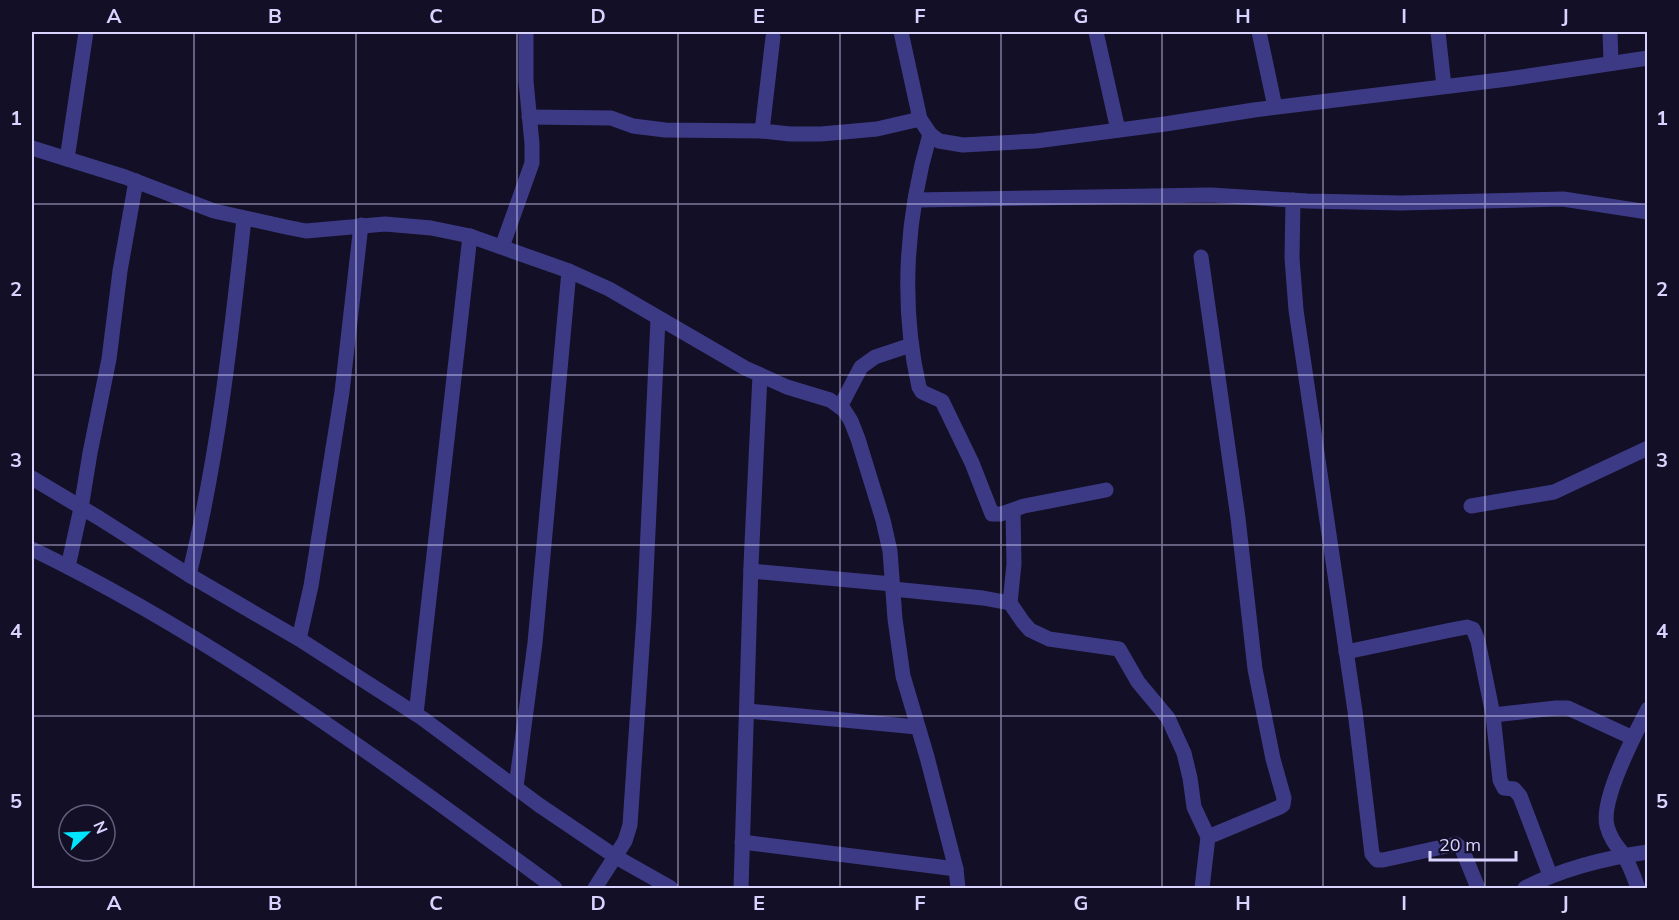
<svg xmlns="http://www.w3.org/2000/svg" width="1679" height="920" viewBox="0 0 1679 920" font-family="Mulish,sans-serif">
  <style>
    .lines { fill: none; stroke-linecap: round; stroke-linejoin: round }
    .minor { stroke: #3d3a85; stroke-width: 15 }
    .grid { fill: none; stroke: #d9d4ff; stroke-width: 1.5; stroke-opacity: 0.55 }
    .neatline { fill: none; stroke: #d9d4ff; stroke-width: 2 }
    .grid-label { font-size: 20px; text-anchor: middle; font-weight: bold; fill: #d9d4ff }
  </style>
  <rect width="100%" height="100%" fill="#130f26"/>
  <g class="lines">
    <g class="minor">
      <polyline points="901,32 920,119 930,134 939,141 963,145 1036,141 1165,124 1254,110 1508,79 1648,58"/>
      <polyline points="1096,32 1118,130"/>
      <polyline points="1259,32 1275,107"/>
      <polyline points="1438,32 1444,86"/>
      <polyline points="1610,32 1611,63"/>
      <polyline points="529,117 611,118 633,126 665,130 762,131 790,134 821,134 877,129 920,119"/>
      <polyline points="762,131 773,37"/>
      <path d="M 930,134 C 906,216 900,304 919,387 L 922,392 L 942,401 L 972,463 L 992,514 L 1001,514 L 1024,506 L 1106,490"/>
      <polyline points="32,148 125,177 214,211 286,227 306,231 385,224 431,228 470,236 569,271 609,289 745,368 787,387 830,400 844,410 851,421 858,439 883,520 890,551 895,619 903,676 927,757 956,869 958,888"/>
      <polyline points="67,159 86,32"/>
      <polyline points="915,200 1211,195 1307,201 1401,203 1563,199 1648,212"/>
      <polyline points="1293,200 1292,258 1296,310 1355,711 1372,854 1377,860 1383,860 1456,844 1462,849 1478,888"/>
      <polyline points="502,247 532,163 532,144 526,81 526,32"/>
      <polyline points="1201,257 1238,518 1255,669 1273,759 1284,798 1283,805 1280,807 1208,837"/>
      <polyline points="840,407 861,367 875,357 911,345"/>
      <polyline points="32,478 99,518 189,575 299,639 422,718 539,805 616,857 671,888"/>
      <polyline points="1471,506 1554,492 1648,448"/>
      <polyline points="1013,511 1014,564 1010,603 1023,622 1030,630 1049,639 1119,649 1138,682 1168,718 1184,753 1190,778 1194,807 1208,837 1202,888"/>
      <path d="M 32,549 C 220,640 387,765 555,888"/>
      <polyline points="68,567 81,508 90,453 109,359 120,271 136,181"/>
      <polyline points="751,571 892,584"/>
      <path d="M 189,575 C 218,458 231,338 244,219"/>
      <polyline points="893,589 983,598 1010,603"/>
      <polyline points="299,639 311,586 342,392 361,225"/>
      <polyline points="1346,652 1451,630 1467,627 1473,629 1478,641 1493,715 1500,780 1504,788 1514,789 1520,796 1550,875"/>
      <polyline points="748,711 917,727"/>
      <polyline points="416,714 470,236"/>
      <polyline points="1493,715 1556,708 1568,708 1633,738"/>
      <polyline points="516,787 535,643 569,271"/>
      <polyline points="742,842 956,869"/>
      <polyline points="595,888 625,841 630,825 644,617 658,319"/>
      <polyline points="741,888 751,565 760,375"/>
      <path d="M 1525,888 C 1564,868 1604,858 1648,852"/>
      <path d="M 1638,888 C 1634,877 1630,865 1623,854 C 1616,845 1610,838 1607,826 C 1600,800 1635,734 1648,709"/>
    </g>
  </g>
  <path class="grid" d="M 194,32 L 194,888M 356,32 L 356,888M 517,32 L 517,888M 678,32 L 678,888M 840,32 L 840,888M 1001,32 L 1001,888M 1162,32 L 1162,888M 1323,32 L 1323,888M 1485,32 L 1485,888M 32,204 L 1648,204M 32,375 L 1648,375M 32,545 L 1648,545M 32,716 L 1648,716"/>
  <rect width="1679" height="920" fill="none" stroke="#130f26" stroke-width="66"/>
  <g transform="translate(87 833) rotate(67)"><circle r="28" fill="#130f26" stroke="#625e7d" stroke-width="1.5"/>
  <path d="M0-4.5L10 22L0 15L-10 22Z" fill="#00e5ff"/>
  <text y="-9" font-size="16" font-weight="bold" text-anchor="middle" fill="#d9d4ff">N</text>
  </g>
  <path d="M1430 851v9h86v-9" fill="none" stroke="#d9d4ff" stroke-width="3"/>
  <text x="1439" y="851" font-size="18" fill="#d9d4ff" stroke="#130f26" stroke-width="4.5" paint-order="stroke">20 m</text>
  <rect x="33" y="33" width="1613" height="854" class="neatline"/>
  <g class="grid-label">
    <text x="114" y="23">A</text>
    <text x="275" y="23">B</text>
    <text x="436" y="23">C</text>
    <text x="598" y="23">D</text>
    <text x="759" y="23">E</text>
    <text x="920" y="23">F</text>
    <text x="1081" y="23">G</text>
    <text x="1243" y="23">H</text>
    <text x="1404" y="23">I</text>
    <text x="1565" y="23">J</text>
    <text x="16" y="125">1</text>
    <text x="1662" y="125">1</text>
    <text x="16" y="296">2</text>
    <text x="1662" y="296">2</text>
    <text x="16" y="467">3</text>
    <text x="1662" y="467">3</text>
    <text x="16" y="638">4</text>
    <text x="1662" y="638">4</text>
    <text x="16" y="808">5</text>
    <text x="1662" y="808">5</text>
    <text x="114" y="910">A</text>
    <text x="275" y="910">B</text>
    <text x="436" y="910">C</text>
    <text x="598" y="910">D</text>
    <text x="759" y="910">E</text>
    <text x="920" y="910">F</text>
    <text x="1081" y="910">G</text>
    <text x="1243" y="910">H</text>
    <text x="1404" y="910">I</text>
    <text x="1565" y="910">J</text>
  </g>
</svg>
